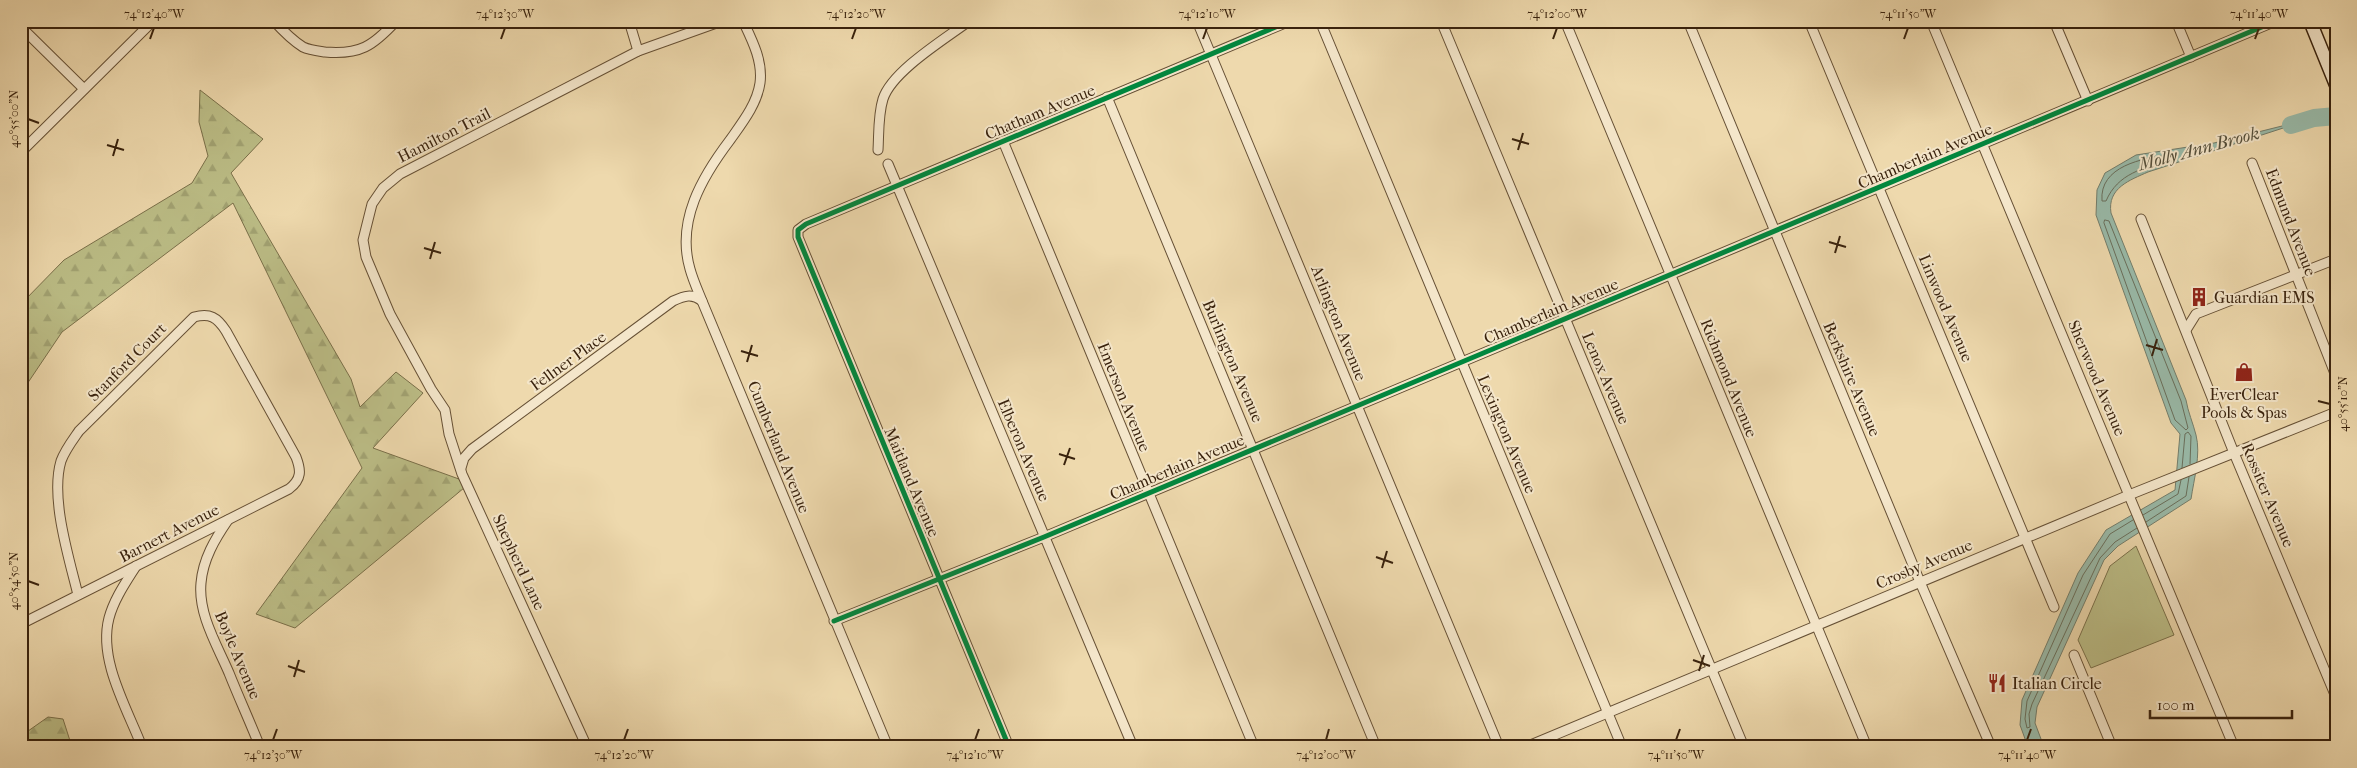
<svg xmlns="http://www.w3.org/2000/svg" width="2357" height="768" viewBox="0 0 2357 768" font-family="'IM FELL French Canon',serif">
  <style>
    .grass { fill: #bcbe87; stroke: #7a704a }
    .forest { fill: url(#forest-firs); stroke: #7a704a }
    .water { fill: #99baa9; stroke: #737d6b }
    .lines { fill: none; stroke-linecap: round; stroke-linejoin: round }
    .shore { stroke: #696e5b; stroke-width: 1 }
    .river { stroke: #99baa9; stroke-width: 18 }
    .minor-casing { stroke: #665035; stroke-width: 11 }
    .secondary-casing { stroke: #39220d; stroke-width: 15 }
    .minor { stroke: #f4e6ca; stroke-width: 9 }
    .secondary { stroke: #f4e6ca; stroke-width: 12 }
    .cycleway-casing { stroke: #f4e6ca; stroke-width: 8 }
    .cycleway { stroke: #00873e; stroke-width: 5 }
    .ticks { fill: none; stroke: #39220d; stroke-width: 2 }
    .labels { text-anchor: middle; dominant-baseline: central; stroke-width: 4; stroke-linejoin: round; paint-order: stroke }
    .street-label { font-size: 16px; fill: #39220d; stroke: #f4e6ca }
    .poi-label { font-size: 16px; fill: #39220d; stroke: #f4e6ca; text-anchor: start }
    .water-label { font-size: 18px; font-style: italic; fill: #56503c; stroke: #f4e6ca }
    .neatline { fill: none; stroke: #39220d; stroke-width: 2 }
    .ticks-label { font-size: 12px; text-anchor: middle; fill: #39220d }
  </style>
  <defs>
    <pattern id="forest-firs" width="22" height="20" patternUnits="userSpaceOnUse" patternTransform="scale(1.25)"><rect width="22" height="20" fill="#bcbe87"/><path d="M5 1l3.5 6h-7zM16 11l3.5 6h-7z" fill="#a2a373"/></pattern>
  </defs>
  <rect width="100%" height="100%" fill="#eed9ad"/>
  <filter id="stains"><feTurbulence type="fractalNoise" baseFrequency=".004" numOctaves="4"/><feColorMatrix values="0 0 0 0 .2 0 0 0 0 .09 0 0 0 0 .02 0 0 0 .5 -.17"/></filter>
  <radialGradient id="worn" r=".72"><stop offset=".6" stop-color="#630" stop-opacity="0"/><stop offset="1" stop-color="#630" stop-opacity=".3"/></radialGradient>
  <polygon class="grass" points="2136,546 2174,635 2091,668 2078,640 2110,566"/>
  <g class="forest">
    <polygon points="200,90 263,139 231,173 351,379 360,407 396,372 423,393 373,448 470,483 295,628 256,614 362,468 233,203 62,332 21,393 21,304 64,260 192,183 208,156 199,122"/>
    <polygon points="48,717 63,719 72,747 21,747 21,736"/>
  </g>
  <path class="water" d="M 2314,118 L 2148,172 C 2130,180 2107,188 2111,213 L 2186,400 C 2188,412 2193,423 2196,435 C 2201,454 2194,479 2191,499 L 2118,546 L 2104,560 L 2037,707 L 2035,723 L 2044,747 L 2028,747 L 2020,725 L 2022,700 L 2078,573 L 2106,530 L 2175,490 L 2180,434 L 2171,423 L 2096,215 L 2097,190 L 2105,173 L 2136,155 L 2214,143 Z"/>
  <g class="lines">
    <g class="shore">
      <path d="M 2169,155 L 2172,157 L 2170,159 C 2143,169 2118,173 2106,201 L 2102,201 C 2099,166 2143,158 2169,155 Z"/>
      <polygon points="2105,220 2109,221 2181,401 2188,428 2186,430 2175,420 2104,223"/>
      <polyline points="2182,468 2185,434 2188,432 2191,436 2190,464"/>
      <polyline points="2143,515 2178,494 2181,480"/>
      <polyline points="2133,520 2110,534 2083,575 2027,701 2025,719 2027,728 2030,727 2029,714 2032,704 2100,558 2115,542 2137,528"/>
      <polyline points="2146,522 2186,496 2189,477"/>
    </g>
    <polyline class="river" points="2291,125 2314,118 2336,116"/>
    <g class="minor-casing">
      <g id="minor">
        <path d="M 274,21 C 283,31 292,40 303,47 C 309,50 318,51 325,52 C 360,55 373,46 396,21"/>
        <polyline points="629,21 638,51"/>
        <path d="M 743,21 C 752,40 763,61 760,83 C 757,104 742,123 730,140 C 702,177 676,221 690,269 C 693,280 698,291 702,301 L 888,747"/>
        <polyline points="1197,21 1499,747"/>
        <polyline points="1320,21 1622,747"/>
        <polyline points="1441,21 1744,747"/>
        <polyline points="1565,21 1867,747"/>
        <polyline points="1688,21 1920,582 1991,747"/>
        <polyline points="1809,21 2054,607"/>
        <polyline points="1931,21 2234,747"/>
        <polyline points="2054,21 2088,101"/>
        <polyline points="2176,21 2191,57"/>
        <polyline points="21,27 84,89"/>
        <polyline points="1107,97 1376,747"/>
        <polyline points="1003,141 1254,747"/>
        <path d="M 878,150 C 879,133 878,115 883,99 C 892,71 945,39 969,21"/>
        <polyline points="21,152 153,21"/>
        <polyline points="2252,163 2336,376"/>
        <polyline points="888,164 1133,747"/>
        <polyline points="2141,219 2234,453 2336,697"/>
        <polyline points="2186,330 2196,314 2336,259"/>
        <path d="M 461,468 L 464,458 L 472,449 L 673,301 C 684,296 692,293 702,301"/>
        <path d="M 228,520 C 215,539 203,559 201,583 C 198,614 217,645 229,673 C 239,698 250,722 260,747"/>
        <path d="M 136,566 C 126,582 114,599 109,618 C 98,660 127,708 142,747"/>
        <polyline points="834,621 1044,537 2276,21"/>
        <path d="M 21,624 C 111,579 200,534 289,489 C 302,479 301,470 296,457 L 226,331 C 217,317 210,313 194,317 L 79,431 C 72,441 65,450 61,461 C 50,498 69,558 78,595"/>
        <polyline points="2074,655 2112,747"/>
        <polyline points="587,747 462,474 449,434 445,410 431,389 390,314 366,257 363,240 372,204 383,188 400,174 638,51 722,21"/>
        <polyline points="1009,747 798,237 798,230 806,224 1290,21"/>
        <polyline points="1526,747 2129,495 2336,412"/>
      </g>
    </g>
    <g class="secondary-casing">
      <polyline id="secondary" points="2310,21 2336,85"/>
    </g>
    <use href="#minor" class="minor"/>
    <use href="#secondary" class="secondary"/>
    <g class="cycleway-casing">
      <g id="cycleway">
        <polyline points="834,621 1044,537 2276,21"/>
        <polyline points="1009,747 798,237 798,230 806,224 1290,21"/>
      </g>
    </g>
    <use href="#cycleway" class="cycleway"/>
  </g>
  <path class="ticks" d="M 150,39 L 154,28M 501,39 L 505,28M 852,39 L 856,28M 1203,39 L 1207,28M 1553,39 L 1557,28M 1904,39 L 1908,28M 2255,39 L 2259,28M 28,119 L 39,123M 1512,139 L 1529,144M 107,145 L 124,150M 1518,150 L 1523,133M 113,156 L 118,139M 1829,242 L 1846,247M 424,248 L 441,253M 1835,253 L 1840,236M 430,259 L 435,242M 2146,345 L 2163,350M 741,351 L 758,356M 2152,356 L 2157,339M 747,362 L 752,345M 2318,401 L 2330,404M 1059,454 L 1075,459M 1064,465 L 1070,448M 1376,557 L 1393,563M 1382,568 L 1387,551M 28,581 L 39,585M 1693,660 L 1710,666M 288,666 L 305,672M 1699,671 L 1704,655M 294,677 L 299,660M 273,740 L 277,729M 624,740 L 628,729M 975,740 L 979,729M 1326,740 L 1329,729M 1676,740 L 1680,729M 2027,740 L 2031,729"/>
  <defs>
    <g id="building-bare" transform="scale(1.5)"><path d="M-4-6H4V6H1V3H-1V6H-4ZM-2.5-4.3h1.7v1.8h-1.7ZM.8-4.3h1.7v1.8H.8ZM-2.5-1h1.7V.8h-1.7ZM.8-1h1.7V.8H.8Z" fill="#8f2418" stroke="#f4e6ca" stroke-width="2.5" paint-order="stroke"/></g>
    <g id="shop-bare" transform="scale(1.5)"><path d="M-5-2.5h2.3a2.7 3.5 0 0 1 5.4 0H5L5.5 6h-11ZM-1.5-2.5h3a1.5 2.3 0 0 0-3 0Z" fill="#8f2418" stroke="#f4e6ca" stroke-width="2.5" paint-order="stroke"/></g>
    <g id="restaurant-bare" transform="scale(1.5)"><path d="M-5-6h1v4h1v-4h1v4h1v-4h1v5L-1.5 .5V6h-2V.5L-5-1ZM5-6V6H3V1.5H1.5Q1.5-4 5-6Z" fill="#8f2418" stroke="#f4e6ca" stroke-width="2.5" paint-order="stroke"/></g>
  </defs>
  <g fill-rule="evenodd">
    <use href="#building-bare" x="2199" y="297"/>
    <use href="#shop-bare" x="2244" y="372"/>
    <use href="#restaurant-bare" x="1997" y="683"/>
  </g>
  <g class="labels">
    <g class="street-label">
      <text transform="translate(1040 112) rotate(-23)">Chatham Avenue</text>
      <text transform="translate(444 135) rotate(-27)">Hamilton Trail</text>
      <text transform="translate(1925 156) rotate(-23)">Chamberlain Avenue</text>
      <text transform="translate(2291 222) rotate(69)">Edmund Avenue</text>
      <text transform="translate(1946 308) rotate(67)">Linwood Avenue</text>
      <text transform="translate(1551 311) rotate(-23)">Chamberlain Avenue</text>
      <text transform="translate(1339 323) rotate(68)">Arlington Avenue</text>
      <text transform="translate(568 361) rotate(-36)">Fellner Place</text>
      <text transform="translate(1233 361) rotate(67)">Burlington Avenue</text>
      <text transform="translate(127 362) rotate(-45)">Stanford Court</text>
      <text transform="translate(1606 378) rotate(67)">Lenox Avenue</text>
      <text transform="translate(1729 378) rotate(68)">Richmond Avenue</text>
      <text transform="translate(2097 378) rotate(67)">Sherwood Avenue</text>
      <text transform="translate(1852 379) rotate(67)">Berkshire Avenue</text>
      <text transform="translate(1124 397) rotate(68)">Emerson Avenue</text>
      <text transform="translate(1507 434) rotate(67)">Lexington Avenue</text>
      <text transform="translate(779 447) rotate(68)">Cumberland Avenue</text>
      <text transform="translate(1024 450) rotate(67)">Elberon Avenue</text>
      <text transform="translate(1177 467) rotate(-23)">Chamberlain Avenue</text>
      <text transform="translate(912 482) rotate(67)">Maitland Avenue</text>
      <text transform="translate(2268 495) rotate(67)">Rossiter Avenue</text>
      <text transform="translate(169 533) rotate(-27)">Barnert Avenue</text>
      <text transform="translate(519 562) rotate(65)">Shepherd Lane</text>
      <text transform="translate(1924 564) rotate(-23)">Crosby Avenue</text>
      <text transform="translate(238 655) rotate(67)">Boyle Avenue</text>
    </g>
    <g class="poi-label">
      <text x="2214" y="297">Guardian EMS</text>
      <text x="2244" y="394" text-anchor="middle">EverClear<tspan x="2244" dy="18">Pools &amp; Spas</tspan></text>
      <text x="2012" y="683">Italian Circle</text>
    </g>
    <g class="water-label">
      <text transform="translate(2199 149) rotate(-15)">Molly Ann Brook</text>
    </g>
  </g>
  <rect width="2357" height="768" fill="none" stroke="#eed9ad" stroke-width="55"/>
  <path d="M2150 710v8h142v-8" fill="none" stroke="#39220d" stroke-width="2.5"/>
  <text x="2157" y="710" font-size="15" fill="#39220d" stroke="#f4e6ca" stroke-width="4" paint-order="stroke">100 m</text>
  <rect x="28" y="28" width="2302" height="712" class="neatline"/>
  <g class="ticks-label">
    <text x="154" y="18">74°12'40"W</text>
    <text x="505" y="18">74°12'30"W</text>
    <text x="856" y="18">74°12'20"W</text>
    <text x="1207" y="18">74°12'10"W</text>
    <text x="1557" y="18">74°12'00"W</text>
    <text x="1908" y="18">74°11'50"W</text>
    <text x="2259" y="18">74°11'40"W</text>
    <text transform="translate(14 119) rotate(-90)" y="4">40°55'00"N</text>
    <text transform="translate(2343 404) rotate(-90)" y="4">40°55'10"N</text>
    <text transform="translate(14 581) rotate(-90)" y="4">40°54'50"N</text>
    <text x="273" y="759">74°12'30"W</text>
    <text x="624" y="759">74°12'20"W</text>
    <text x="975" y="759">74°12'10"W</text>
    <text x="1326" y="759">74°12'00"W</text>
    <text x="1676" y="759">74°11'50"W</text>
    <text x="2027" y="759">74°11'40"W</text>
  </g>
  <rect width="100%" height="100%" filter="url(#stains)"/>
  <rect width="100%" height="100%" fill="url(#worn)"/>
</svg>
